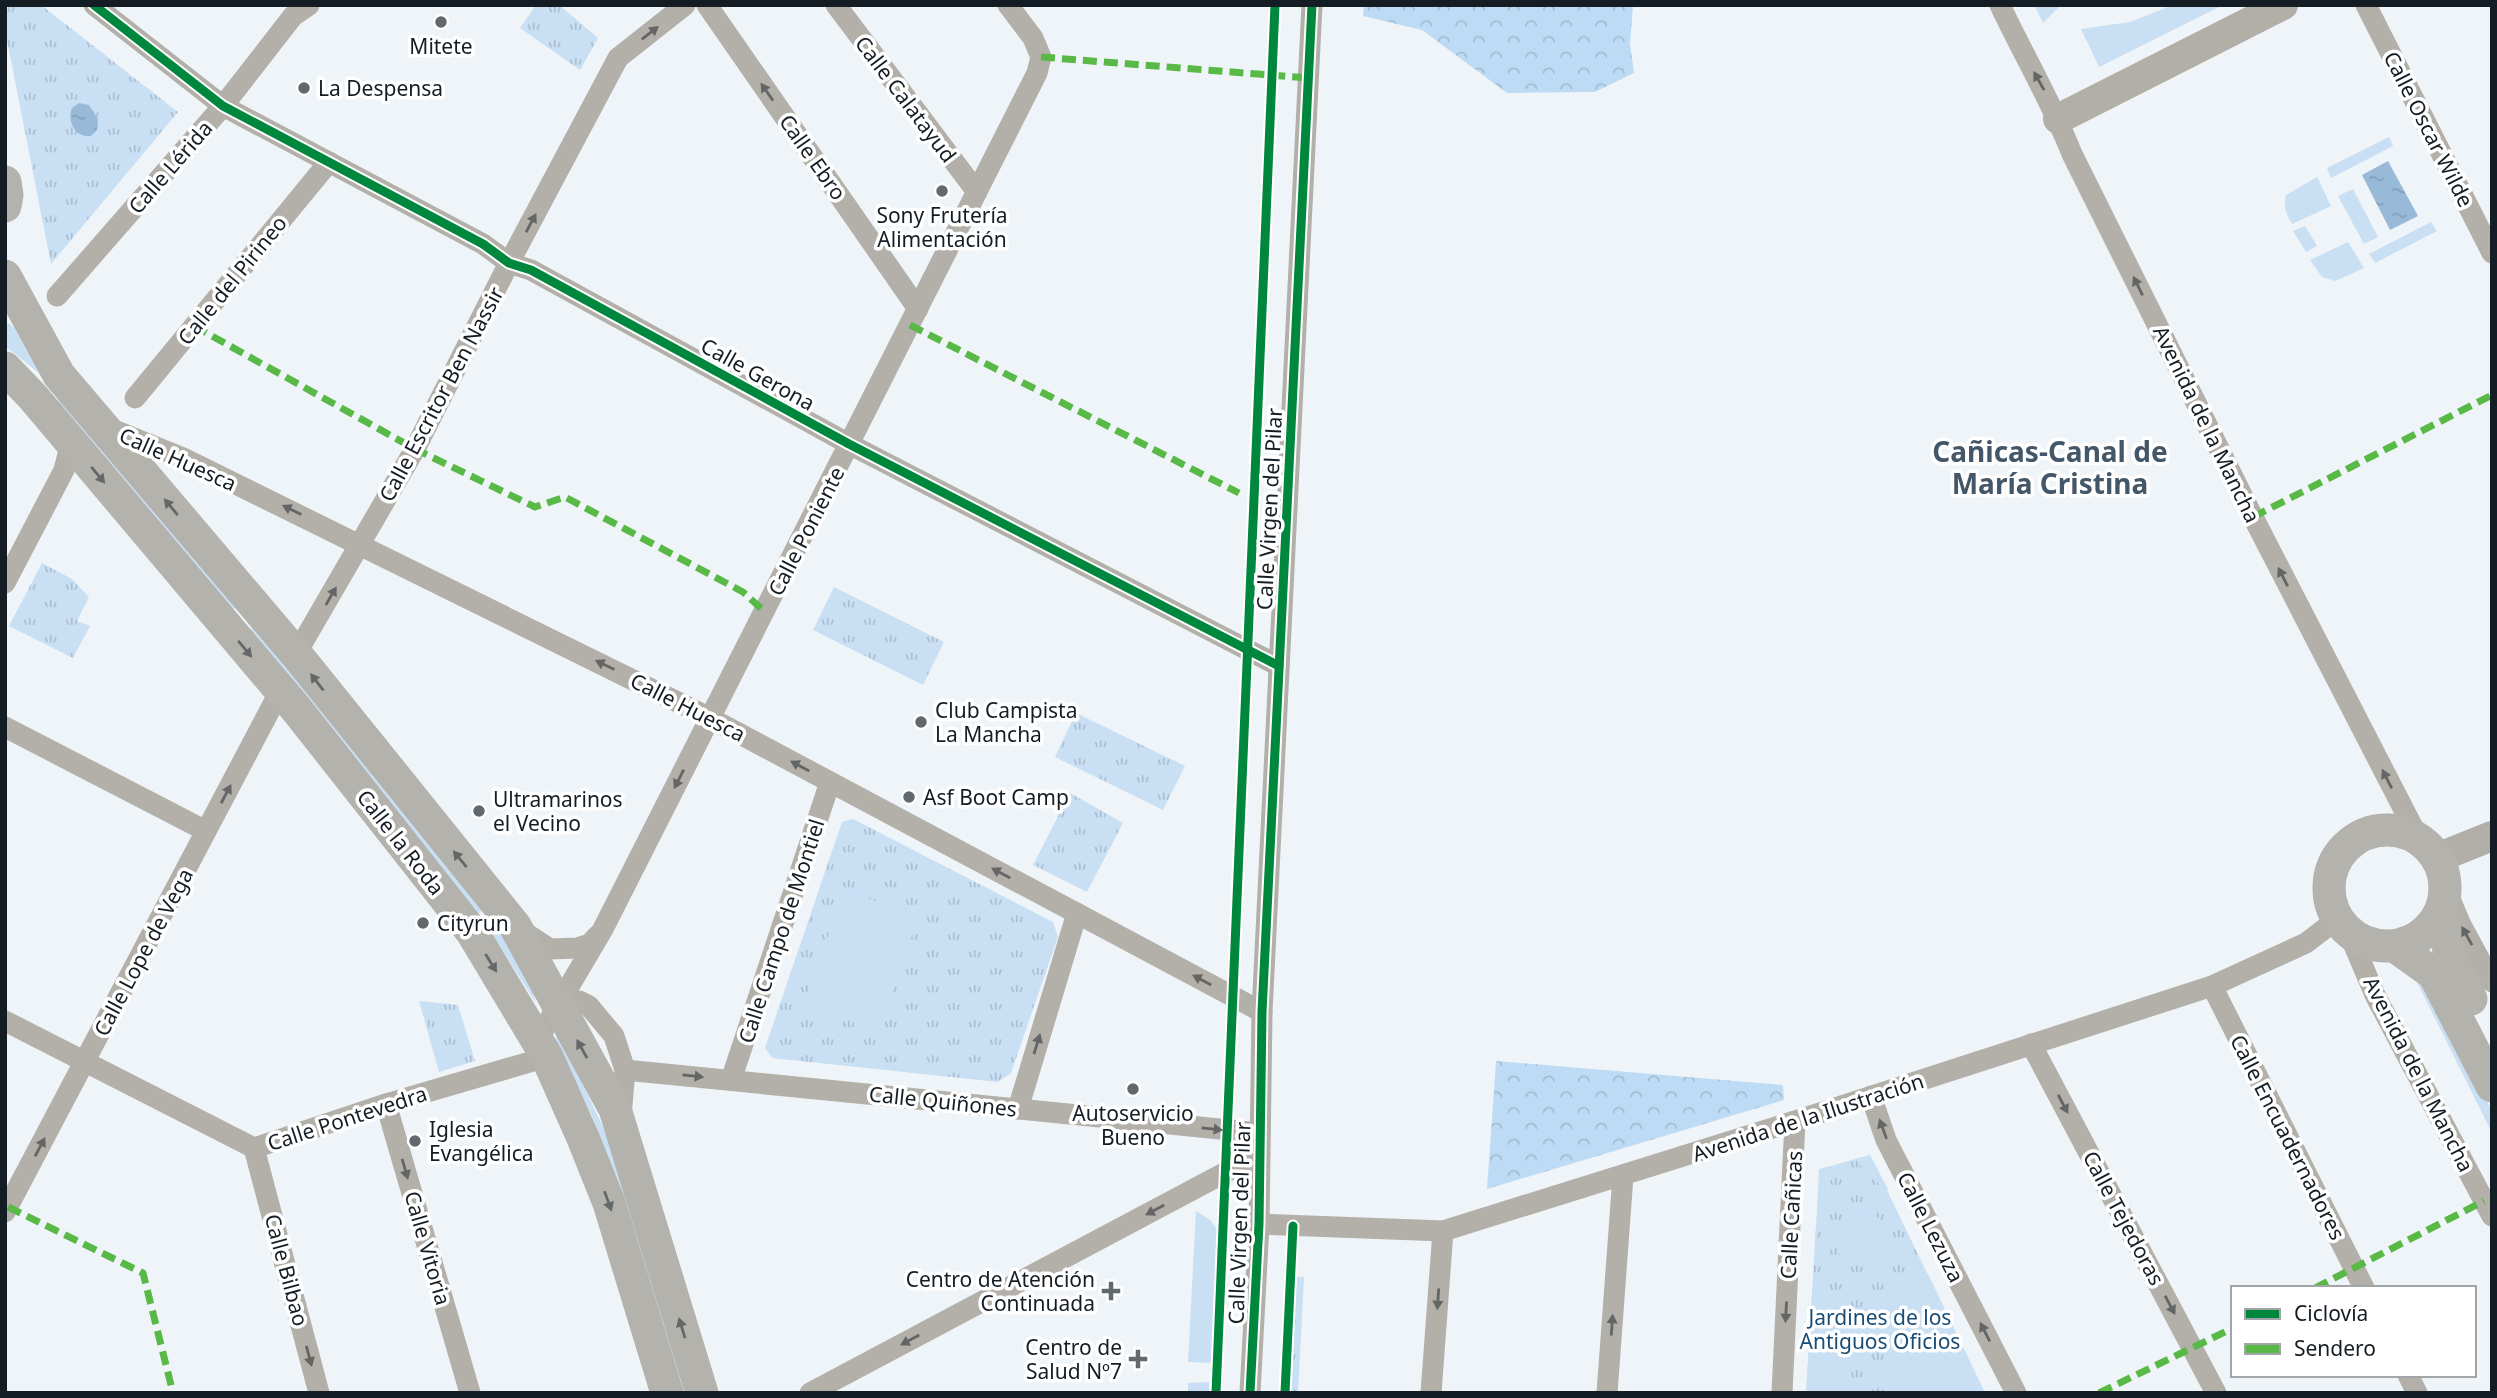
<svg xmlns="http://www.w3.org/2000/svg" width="2497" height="1398" viewBox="0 0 2497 1398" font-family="'Noto Sans',sans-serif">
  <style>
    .grass { fill: url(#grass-tufts); fill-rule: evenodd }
    .forest { fill: url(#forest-crowns) }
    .garden { fill: #c8dff4 }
    .water { fill: url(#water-ripples) }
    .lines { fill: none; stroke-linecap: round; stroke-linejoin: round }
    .street { stroke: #b3afa9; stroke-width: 21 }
    .secondary { stroke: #b2aea8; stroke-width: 30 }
    .primary { stroke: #b4b2ac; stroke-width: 33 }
    .quiet { stroke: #58b947; stroke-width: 7; stroke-dasharray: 14 7; stroke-linecap: butt }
    .cycleway-casing { stroke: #fff; stroke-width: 13 }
    .cycleway { stroke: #00873e; stroke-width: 9 }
    .oneway { fill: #646666 }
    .oneway2 { fill: #646868 }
    .poi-dot { fill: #61686e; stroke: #fff; stroke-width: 2.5 }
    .labels { text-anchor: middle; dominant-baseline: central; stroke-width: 7; stroke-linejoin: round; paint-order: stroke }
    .poi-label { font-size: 21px; fill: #151d24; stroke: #fff; text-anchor: start }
    .street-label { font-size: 21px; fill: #151d24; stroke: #fff }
    .park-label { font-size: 21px; fill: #184c75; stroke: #fff }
    .district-label { font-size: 28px; font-weight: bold; fill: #445768; stroke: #fff }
  </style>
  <defs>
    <pattern id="grass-tufts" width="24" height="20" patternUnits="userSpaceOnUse" patternTransform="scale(1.75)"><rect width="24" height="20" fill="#c8dff4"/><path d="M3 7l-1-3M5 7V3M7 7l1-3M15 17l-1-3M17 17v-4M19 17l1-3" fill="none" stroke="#abbfd1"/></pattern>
    <pattern id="forest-crowns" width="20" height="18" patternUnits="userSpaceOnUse" patternTransform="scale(1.75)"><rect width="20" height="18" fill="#bedbf5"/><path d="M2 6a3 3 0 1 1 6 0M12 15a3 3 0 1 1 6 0" fill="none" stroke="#a2bcd2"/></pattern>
    <pattern id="water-ripples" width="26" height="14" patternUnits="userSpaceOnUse" patternTransform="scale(1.75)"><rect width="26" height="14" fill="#98bad8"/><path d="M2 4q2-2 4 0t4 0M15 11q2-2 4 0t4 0" fill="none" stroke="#829fb9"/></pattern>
  </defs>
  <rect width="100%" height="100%" fill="#eff4f8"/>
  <g class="grass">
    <polygon points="10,5 41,5 178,112 51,264 5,30 5,13"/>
    <polygon points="536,5 559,5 598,38 580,70 520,28"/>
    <polygon points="42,563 72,579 89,597 77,621 90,626 73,658 9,626"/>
    <polygon points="834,587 944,642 923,685 813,630"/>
    <polygon points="1076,713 1185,766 1163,810 1055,757"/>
    <polygon points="1070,793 1123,823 1087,892 1033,865"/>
    <polygon points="853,819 1053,922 1058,937 1011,1073 998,1082 772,1058 765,1048 842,822"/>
    <polygon points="419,1001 458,1005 475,1061 439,1072"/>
    <path d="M 1870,1155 L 1985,1393 L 1806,1393 L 1817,1209 L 1828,1191 L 1834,1165 ZM 1876,1217 C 1891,1229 1887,1240 1882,1257 C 1867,1269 1851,1268 1839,1253 Z"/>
    <polygon points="1291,1277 1304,1277 1298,1393 1285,1393"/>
  </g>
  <g class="forest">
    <polygon points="1364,5 1633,5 1630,44 1634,73 1595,92 1507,93 1422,30 1363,16"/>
    <polygon points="1496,1061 1783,1085 1784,1100 1487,1189"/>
  </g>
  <g class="garden">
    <polygon points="2034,5 2061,5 2043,23"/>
    <polygon points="2173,5 2223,5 2099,67 2081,29 2130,22"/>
    <polygon points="2389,137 2393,146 2331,178 2327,168"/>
    <path d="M 2317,177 L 2331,206 L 2292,224 C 2286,214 2283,206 2286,195 Z"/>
    <polygon points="2353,189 2378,237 2364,244 2338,196"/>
    <polygon points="2431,222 2437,231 2375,263 2369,254"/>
    <polygon points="2305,226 2317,246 2306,252 2293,231"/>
    <polygon points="2348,242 2364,268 2335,281 2322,277 2310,260"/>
    <polygon points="9,323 14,328 39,373 5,346 5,327"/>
    <polygon points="61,397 236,608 228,611 56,403"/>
    <polygon points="253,627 482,910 478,916 248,632"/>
    <polygon points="845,890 919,917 877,1031 803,1004"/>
    <polygon points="498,929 531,985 536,1003 492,934"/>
    <polygon points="2412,972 2433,992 2492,1111 2492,1133"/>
    <polygon points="558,1031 608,1138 689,1393 681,1393 605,1150 592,1116 555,1041"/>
    <polygon points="1870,1155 1889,1191 1874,1180 1855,1159"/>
    <polygon points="1834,1165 1828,1191 1817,1209 1819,1169"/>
    <polygon points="1196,1211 1210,1220 1217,1229 1212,1363 1188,1362"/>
    <circle cx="1862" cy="1239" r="27"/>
    <polygon points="1928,1274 1985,1393 1892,1393 1886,1295"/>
    <polygon points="1813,1284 1845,1299 1853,1393 1806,1393"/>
    <polygon points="1209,1382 1209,1393 1188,1393 1188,1383"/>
  </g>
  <g class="water">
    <path d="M 79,103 L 89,105 L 98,119 L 97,130 L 91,136 C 75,138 67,122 72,108 Z"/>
    <polygon points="2388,161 2418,216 2390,230 2362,175"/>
  </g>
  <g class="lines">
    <g class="street">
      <polyline points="94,5 223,106 483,244 509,263 531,270 849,444 1279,666"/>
      <polyline points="707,5 918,309"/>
      <polyline points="836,5 977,192"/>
      <path d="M 2000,5 C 2024,56 2052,103 2072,154 L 2253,517 L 2419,839"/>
      <polyline points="2366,5 2492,253"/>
      <polyline points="57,296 223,106 293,16 309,5"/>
      <polyline points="135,398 329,162"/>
      <polyline points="109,428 183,458 710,718 1262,1012"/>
      <polyline points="5,583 64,470 71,443"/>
      <polyline points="296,654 415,449 509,263 618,58 685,5"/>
      <polyline points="5,727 206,831"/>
      <polyline points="2446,889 2460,923 2492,982"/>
      <polyline points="521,930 550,949 577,948 590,944 597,936"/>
      <polyline points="2348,931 2375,995 2492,1216"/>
      <polyline points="2212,986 2364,1288"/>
      <polyline points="558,1003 579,1001 589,1006 614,1036 625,1070 621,1116"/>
      <polyline points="5,1021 254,1148 386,1104 547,1057"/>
      <polyline points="2031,1044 2216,1393"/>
      <polyline points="536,1051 544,1029 603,929 1037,73 1041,57 1033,38 1008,5"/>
      <polyline points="625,1070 1260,1133"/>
      <polyline points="731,1080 830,782"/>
      <polyline points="1871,1096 1886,1140 2016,1393"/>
      <polyline points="386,1104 470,1393"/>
      <polyline points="1018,1109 1077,913"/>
      <polyline points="254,1148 319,1393"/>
      <polyline points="5,1212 280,691"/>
      <polyline points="1259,1224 1443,1231 1795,1121 2212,986 2306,943 2336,920"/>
      <polyline points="2408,1375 2417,1393"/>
      <polyline points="810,1393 1258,1155"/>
      <polyline points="1250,1393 1259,1224 1262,1012 1312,5"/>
      <polyline points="1431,1393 1443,1231"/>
      <polyline points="1607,1393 1623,1176"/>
      <polyline points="1782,1393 1795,1121"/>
    </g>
    <g class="secondary">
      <polyline points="2058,119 2283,5"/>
      <polyline points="2437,858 2492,836"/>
    </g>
    <g class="primary">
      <polyline points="5,182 7,195 5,206"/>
      <polyline points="5,276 59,375 296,654 515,926 615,1109 702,1393"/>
      <polyline points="5,368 33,397 297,710 472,932 547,1057 583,1138 609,1203 667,1393"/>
      <circle cx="2387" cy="888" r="58"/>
      <polyline points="2440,914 2452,962 2471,999"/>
      <polyline points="2396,947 2434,974 2492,1086"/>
    </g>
    <g class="quiet">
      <polyline points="1041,57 1308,78"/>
      <polyline points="910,325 1239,493"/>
      <polyline points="194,326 415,449 535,507 565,497 743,592 765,612"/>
      <polyline points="2253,517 2492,395"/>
      <polyline points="8,1207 143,1273 173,1393"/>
      <polyline points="2315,1288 2484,1201"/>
      <polyline points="2099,1393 2233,1328"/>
    </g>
    <g class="cycleway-casing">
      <g id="cycleway">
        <polyline points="94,5 223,106 483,244 509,263 531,270 849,444 1279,666"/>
        <polyline points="1216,1393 1275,5"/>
        <polyline points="1250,1393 1259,1224 1262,1012 1312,5"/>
        <polyline points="1285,1393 1293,1226"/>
      </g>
    </g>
    <use href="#cycleway" class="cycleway"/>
  </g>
  <defs><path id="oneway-solid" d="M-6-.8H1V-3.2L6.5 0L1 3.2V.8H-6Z" transform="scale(1.75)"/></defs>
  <g class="oneway">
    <use href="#oneway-solid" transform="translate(650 33) rotate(-38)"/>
    <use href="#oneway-solid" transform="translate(2039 81) rotate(-119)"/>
    <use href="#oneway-solid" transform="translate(767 92) rotate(-125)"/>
    <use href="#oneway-solid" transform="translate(531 223) rotate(-62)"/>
    <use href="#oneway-solid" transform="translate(2138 286) rotate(-116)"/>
    <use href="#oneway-solid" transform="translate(292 510) rotate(-154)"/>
    <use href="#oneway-solid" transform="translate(2283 577) rotate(-117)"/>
    <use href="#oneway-solid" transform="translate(331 596) rotate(-60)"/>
    <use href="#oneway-solid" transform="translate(605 665) rotate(-154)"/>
    <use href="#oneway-solid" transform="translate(800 766) rotate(-152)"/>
    <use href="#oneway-solid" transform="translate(679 779) rotate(117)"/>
    <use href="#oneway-solid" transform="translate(2387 779) rotate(-117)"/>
    <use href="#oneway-solid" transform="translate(226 794) rotate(-62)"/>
    <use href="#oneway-solid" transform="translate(1001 873) rotate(-152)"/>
    <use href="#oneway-solid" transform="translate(2467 936) rotate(-119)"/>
    <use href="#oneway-solid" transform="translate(1202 980) rotate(-152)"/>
    <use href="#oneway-solid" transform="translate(1037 1044) rotate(-73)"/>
    <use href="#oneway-solid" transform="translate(693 1076) rotate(6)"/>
    <use href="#oneway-solid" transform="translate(2063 1104) rotate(62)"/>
    <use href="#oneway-solid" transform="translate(1212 1129) rotate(6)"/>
    <use href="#oneway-solid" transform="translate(1883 1129) rotate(-110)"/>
    <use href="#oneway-solid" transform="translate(40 1147) rotate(-62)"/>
    <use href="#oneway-solid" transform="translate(405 1169) rotate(74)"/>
    <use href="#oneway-solid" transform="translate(1155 1210) rotate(152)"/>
    <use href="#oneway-solid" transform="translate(1438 1299) rotate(94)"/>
    <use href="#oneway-solid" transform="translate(2170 1305) rotate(62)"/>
    <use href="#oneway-solid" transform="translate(1786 1312) rotate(93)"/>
    <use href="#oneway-solid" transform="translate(1612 1325) rotate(-86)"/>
    <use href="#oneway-solid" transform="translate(1985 1332) rotate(-117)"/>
    <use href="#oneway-solid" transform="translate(910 1340) rotate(152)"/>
    <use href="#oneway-solid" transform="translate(309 1356) rotate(75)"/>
  </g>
  <g class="oneway2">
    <use href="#oneway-solid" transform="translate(98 475) rotate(50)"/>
    <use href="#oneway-solid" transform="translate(171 507) rotate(-130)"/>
    <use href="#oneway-solid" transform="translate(245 649) rotate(50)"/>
    <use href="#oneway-solid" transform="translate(317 682) rotate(-128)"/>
    <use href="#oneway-solid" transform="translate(460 859) rotate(-129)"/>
    <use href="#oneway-solid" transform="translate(491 963) rotate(58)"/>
    <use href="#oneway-solid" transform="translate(582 1049) rotate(-119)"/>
    <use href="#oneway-solid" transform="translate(608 1201) rotate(70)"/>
    <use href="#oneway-solid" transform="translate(682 1328) rotate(-107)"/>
  </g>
  <g class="poi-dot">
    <circle cx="441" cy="22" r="7"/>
    <circle cx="304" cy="88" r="7"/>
    <circle cx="942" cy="191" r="7"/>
    <circle cx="921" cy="722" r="7"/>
    <circle cx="909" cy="797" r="7"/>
    <circle cx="479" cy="811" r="7"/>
    <circle cx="423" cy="923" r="7"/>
    <circle cx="1133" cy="1089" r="7"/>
    <circle cx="415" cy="1141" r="7"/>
    <path d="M1107.5 1280.5h7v7h7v7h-7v7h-7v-7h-7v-7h7z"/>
    <path d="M1134.5 1348.5h7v7h7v7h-7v7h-7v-7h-7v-7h7z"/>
  </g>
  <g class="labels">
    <g class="poi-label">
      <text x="441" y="46" text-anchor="middle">Mitete</text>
      <text x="318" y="88">La Despensa</text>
      <text x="942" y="215" text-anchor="middle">Sony Frutería<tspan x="942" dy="24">Alimentación</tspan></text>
      <text x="935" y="710">Club Campista<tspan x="935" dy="24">La Mancha</tspan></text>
      <text x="923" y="797">Asf Boot Camp</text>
      <text x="493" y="799">Ultramarinos<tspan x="493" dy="24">el Vecino</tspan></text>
      <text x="437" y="923">Cityrun</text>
      <text x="1133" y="1113" text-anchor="middle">Autoservicio<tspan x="1133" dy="24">Bueno</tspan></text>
      <text x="429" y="1129">Iglesia<tspan x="429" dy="24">Evangélica</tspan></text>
      <text x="1095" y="1279" text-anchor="end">Centro de Atención<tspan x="1095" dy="24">Continuada</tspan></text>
      <text x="1122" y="1347" text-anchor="end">Centro de<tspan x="1122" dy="24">Salud Nº7</tspan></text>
    </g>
    <g class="street-label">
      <text transform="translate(906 99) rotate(53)">Calle Calatayud</text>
      <text transform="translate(2429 129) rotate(63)">Calle Oscar Wilde</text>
      <text transform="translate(813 157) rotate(55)">Calle Ebro</text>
      <text transform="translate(170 167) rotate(-49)">Calle Lérida</text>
      <text transform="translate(232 280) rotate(-51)">Calle del Pirineo</text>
      <text transform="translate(758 374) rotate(29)">Calle Gerona</text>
      <text transform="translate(441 394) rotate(-62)">Calle Escritor Ben Nassir</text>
      <text transform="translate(2207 424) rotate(64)">Avenida de la Mancha</text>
      <text transform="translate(178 459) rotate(24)">Calle Huesca</text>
      <text transform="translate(1269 509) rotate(-87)">Calle Virgen del Pilar</text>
      <text transform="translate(806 531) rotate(-63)">Calle Poniente</text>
      <text transform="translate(688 707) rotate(27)">Calle Huesca</text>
      <text transform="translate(401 842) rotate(52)">Calle la Roda</text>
      <text transform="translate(781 931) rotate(-72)">Calle Campo de Montiel</text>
      <text transform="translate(143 952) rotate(-62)">Calle Lope de Vega</text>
      <text transform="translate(2419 1074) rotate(63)">Avenida de la Mancha</text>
      <text transform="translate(943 1101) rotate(6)">Calle Quiñones</text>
      <text transform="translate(1808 1117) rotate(-18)">Avenida de la Ilustración</text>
      <text transform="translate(347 1118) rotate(-18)">Calle Pontevedra</text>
      <text transform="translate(2288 1137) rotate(63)">Calle Encuadernadores</text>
      <text transform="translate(1791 1215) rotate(-87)">Calle Cañicas</text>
      <text transform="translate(2124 1218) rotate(62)">Calle Tejedoras</text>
      <text transform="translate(1239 1223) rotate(-88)">Calle Virgen del Pilar</text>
      <text transform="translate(1931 1227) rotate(63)">Calle Lezuza</text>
      <text transform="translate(428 1248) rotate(74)">Calle Vitoria</text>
      <text transform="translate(287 1270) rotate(75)">Calle Bilbao</text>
    </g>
    <g class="park-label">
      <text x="1880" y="1317">Jardines de los<tspan x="1880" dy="24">Antiguos Oficios</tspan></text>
    </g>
    <g class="district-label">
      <text x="2050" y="451">Cañicas-Canal de<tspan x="2050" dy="32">María Cristina</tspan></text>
    </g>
  </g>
  <rect width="2497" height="1398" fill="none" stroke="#151d24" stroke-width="14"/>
  <rect x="2231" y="1286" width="245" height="91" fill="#ffffff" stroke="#a1a5a7" stroke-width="2"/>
  <rect x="2245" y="1309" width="35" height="10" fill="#00873e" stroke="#a1a5a7" stroke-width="2"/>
  <text x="2294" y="1321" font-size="21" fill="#151d24">Ciclovía</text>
  <rect x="2245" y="1344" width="35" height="10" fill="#58b947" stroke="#a1a5a7" stroke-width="2"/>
  <text x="2294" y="1356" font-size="21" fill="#151d24">Sendero</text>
</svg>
